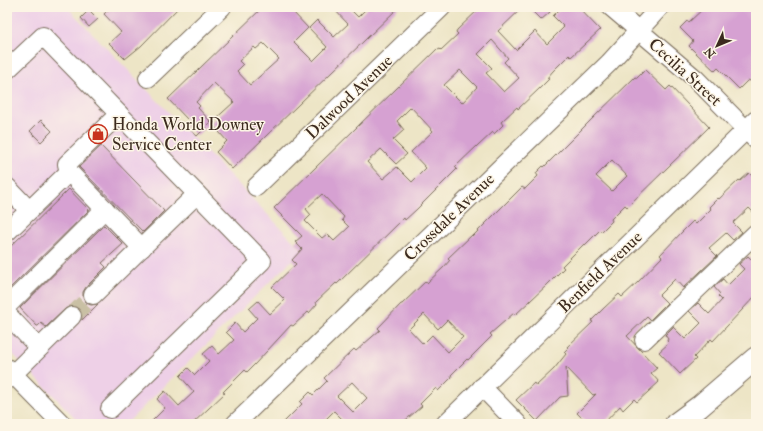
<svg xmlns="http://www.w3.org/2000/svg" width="763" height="431" viewBox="0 0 763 431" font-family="'IM FELL Double Pica',serif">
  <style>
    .built { fill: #eed0e7 }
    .building { fill: #d6a1d2; fill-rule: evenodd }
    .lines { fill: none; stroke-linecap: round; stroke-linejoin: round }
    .minor-tunnel { stroke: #c9c0a4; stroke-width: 18; stroke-dasharray: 18 9; stroke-linecap: butt }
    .minor-casing { stroke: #796b59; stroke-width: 20 }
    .major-casing { stroke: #796b59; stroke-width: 24 }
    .minor { stroke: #fff; stroke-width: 18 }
    .major { stroke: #fff; stroke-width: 22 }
    .labels { text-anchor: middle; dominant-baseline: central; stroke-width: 3; stroke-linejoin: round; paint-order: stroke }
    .street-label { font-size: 17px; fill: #3b2a1e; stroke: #fcf5e5 }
    .poi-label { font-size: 17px; fill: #3b2a1e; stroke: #fcf5e5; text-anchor: start }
  </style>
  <rect width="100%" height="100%" fill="#fcf5e5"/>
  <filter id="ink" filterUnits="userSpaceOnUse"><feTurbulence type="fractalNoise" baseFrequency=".025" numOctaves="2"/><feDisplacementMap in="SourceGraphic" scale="8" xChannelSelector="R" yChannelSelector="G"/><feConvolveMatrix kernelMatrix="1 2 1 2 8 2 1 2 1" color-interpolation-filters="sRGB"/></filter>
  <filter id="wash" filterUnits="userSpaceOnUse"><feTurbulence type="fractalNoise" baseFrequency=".012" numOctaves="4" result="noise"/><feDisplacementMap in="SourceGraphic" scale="16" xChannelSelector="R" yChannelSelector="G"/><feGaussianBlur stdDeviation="0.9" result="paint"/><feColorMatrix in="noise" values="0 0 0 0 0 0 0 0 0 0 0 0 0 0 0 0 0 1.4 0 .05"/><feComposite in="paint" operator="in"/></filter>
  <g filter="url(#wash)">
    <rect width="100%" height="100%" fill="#ede5c6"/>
    <polygon class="built" points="17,7 67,7 302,250 126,424 81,424 7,348 7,17"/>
    <g id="blocks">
      <g class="building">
        <polygon points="111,7 179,7 141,46 125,59 109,43 121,32 104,14"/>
        <path d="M 263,7 L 299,7 L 293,12 L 308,28 L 294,42 L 313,61 L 327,47 L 309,28 L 317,20 L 334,37 L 348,24 L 332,7 L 348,7 L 358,17 L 368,7 L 399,7 L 232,169 L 216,152 L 227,141 L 211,123 L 234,102 L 214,83 L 196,102 L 200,106 L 198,108 L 211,122 L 197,136 L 183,123 L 187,119 L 168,99 ZM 263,43 L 279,59 L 250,85 L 237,71 L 243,65 L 239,61 L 254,47 L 256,49 Z"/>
        <path d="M 481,7 L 523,7 L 498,31 L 516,50 L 535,31 L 547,44 L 564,27 L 553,16 L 562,7 L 578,7 L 600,30 L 571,57 L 569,55 L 553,71 L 547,78 L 549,79 L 540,88 L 518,109 L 517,107 L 501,122 L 503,125 L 494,134 L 493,132 L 478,146 L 478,145 L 455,167 L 457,169 L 417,209 L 405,220 L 404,218 L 337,284 L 336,283 L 316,302 L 317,304 L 309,313 L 308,312 L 293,326 L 291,325 L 255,364 L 247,372 L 245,370 L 223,392 L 225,393 L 192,424 L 149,424 L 165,408 L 157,399 L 165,391 L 179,406 L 194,392 L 180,376 L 188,368 L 195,375 L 209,361 L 203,354 L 212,346 L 219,354 L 234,340 L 226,332 L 235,323 L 243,332 L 257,318 L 249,309 L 258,301 L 270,314 L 285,300 L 272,287 L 296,264 L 292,260 L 302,249 L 295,242 L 302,236 L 274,208 L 437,49 L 438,50 L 440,49 L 441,50 L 458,34 L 456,32 L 457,30 ZM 492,40 L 508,58 L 504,62 L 519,78 L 504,92 L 486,73 L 492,68 L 478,54 ZM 460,70 L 477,87 L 462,103 L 444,85 ZM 411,107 L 433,131 L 411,152 L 426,168 L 412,182 L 397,167 L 383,179 L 367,162 L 381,149 L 396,164 L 407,154 L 393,140 L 404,130 L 397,121 ZM 322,194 L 344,217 L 342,220 L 349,227 L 334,241 L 327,234 L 322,238 L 305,221 L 311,215 L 306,209 Z"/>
        <polygon points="528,7 544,7 550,12 541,20"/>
        <polygon points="705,7 756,7 756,75 750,81 748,80 739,89 718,68 715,71 696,53 689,46 693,41 680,28 687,21 689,22"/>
        <polygon points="89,10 98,19 89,27 81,18"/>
        <path d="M 645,70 L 666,90 L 670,86 L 709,127 L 627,207 L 625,205 L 611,219 L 612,221 L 601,232 L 600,230 L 585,245 L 584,244 L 562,266 L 564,268 L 547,285 L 515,315 L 514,313 L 490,334 L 492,336 L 468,360 L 467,359 L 451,375 L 452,377 L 438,391 L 436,388 L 420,404 L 422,406 L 401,424 L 347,424 L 334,411 L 321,424 L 282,424 L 302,404 L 300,402 L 310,392 L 313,395 L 327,381 L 324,378 L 354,349 L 356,351 L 380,330 L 378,328 L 401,304 L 402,304 L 426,281 L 427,283 L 444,267 L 450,260 L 448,258 L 472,235 L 473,236 L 522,187 L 525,189 L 538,176 L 536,173 L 543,166 L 544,167 L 592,119 L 635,77 L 637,78 ZM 612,160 L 627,176 L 612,191 L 596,176 ZM 424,314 L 438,329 L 447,320 L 463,337 L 448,352 L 432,335 L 423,344 L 409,329 ZM 352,382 L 367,398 L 353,412 L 337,396 Z"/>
        <polygon points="41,120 52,131 41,142 30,131"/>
        <polygon points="101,146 164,211 143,232 79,167"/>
        <polygon points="749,173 756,180 756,215 749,208 733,223 742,232 733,240 726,233 709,248 717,256 683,288 675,279 659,295 667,303 650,320 647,317 627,336 657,368 651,373 659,382 637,402 634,399 623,410 620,406 605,422 603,420 599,424 588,424 577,413 596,394 593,395 566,367 568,396 560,397 537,421 516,400 534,383 536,386 554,369 566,354 564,352 568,348 567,347 593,322 591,321 604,308 619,294 622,297 638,282 662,257 660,255 682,232 693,221 696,224 711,209 709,207 718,198 719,199 739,180 740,181"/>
        <polygon points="69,189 89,210 7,291 7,250"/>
        <polygon points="104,225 123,244 102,263 106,267 86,287 83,292 83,297 86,303 91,305 98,304 82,320 82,314 80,309 75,306 70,306 65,309 46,327 41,323 38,326 37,326 20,308"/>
        <polygon points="748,256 756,264 756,295 713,341 711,339 694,357 696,359 680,374 659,352 669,343 667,341 668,339 665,335 673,327 685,339 701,323 689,311 698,303 709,314 722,300 718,296 720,294 714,287 723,279 728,285 744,269 739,264"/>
      </g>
    </g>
  </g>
  <g filter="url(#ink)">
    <use href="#blocks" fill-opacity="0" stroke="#796b59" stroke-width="1"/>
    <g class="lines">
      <polyline class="minor-tunnel" points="72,316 93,295"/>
      <g class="minor-casing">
        <g id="minor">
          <polyline points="611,7 696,79 756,140"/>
          <polyline points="7,70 43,36 119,114"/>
          <polyline points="148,78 222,7"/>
          <polyline points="69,172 67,164 119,114 197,194"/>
          <polyline points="7,187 29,210"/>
          <polyline points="256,187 442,7"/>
          <polyline points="7,232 69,172 142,248"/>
          <polyline points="93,295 197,194 262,261 110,409"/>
          <polyline points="7,306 105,209"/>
          <polyline points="7,314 39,348"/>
          <polyline points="644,340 756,233"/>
          <polyline points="7,368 62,424"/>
          <polyline points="7,380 72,316"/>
          <polyline points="482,387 518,424"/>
          <polyline points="235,424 609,63 660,7"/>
          <polyline points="445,424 756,120"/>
        </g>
      </g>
      <g class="major-casing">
        <polyline id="major" points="676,424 699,407 756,358"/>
      </g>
      <use href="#minor" class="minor"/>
      <use href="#major" class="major"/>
    </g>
  </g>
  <defs>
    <g id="shop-ring" transform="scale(1)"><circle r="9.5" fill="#fcf5e5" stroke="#c8321e" stroke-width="1.5"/><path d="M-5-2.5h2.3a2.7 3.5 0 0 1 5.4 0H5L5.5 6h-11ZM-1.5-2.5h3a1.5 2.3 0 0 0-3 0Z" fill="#c8321e"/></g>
  </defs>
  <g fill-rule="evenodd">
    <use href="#shop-ring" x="98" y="134"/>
  </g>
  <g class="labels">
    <g class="street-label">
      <text transform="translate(685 72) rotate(42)">Cecilia Street</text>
      <text transform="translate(349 97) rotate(-44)">Dalwood Avenue</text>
      <text transform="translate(449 217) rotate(-44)">Crossdale Avenue</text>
      <text transform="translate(600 272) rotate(-44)">Benfield Avenue</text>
    </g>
    <g class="poi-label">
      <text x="112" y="124">Honda World Downey<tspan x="112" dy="20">Service Center</tspan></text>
    </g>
  </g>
  <rect width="763" height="431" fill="none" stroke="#fcf5e5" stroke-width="24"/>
  <g transform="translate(717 46) rotate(226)" stroke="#fcf5e5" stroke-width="3" paint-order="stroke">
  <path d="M0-3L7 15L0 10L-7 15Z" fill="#3b2a1e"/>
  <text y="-6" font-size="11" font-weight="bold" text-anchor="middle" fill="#3b2a1e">N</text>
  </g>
</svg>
